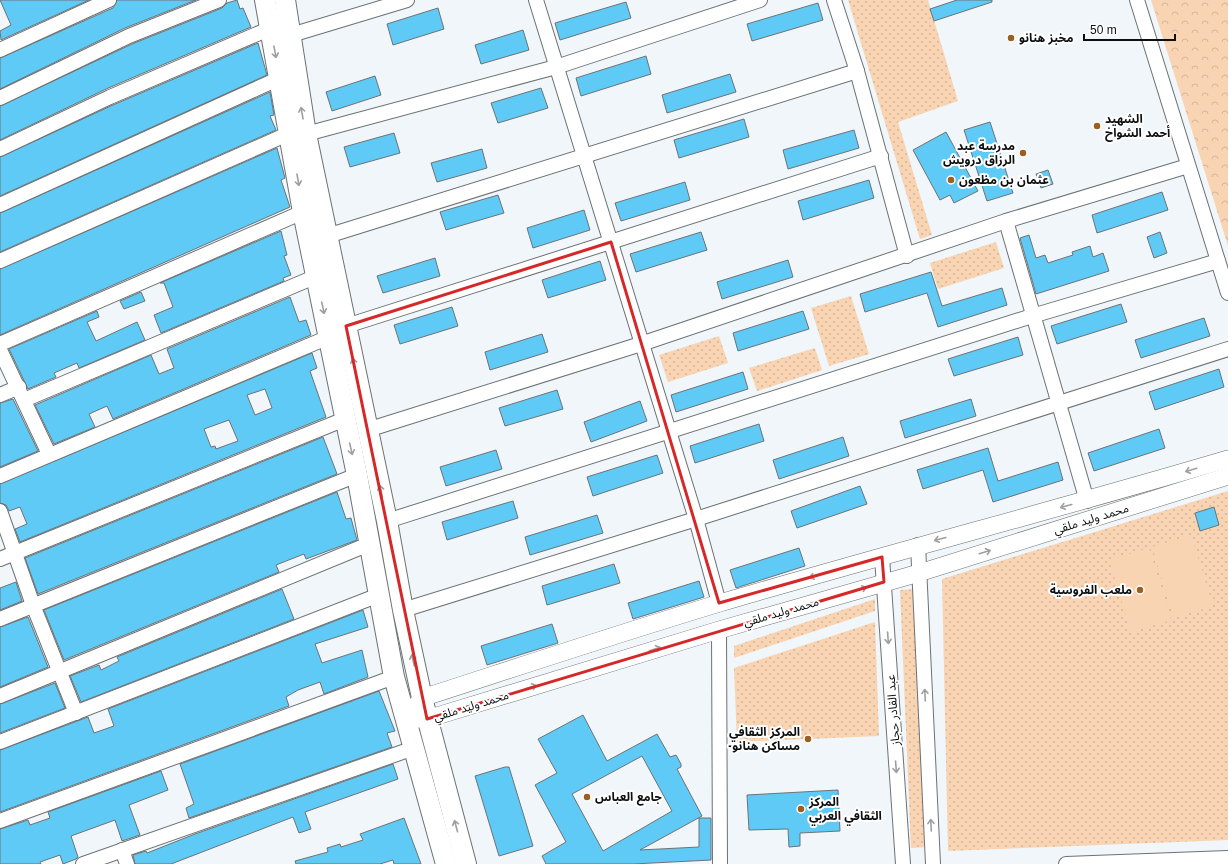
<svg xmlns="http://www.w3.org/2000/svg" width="1228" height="864" viewBox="0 0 1228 864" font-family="Helvetica,'Noto Sans Arabic',sans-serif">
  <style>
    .grass { fill: url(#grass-dots) }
    .park { fill: url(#park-crowns) }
    .garden { fill: #f9d4b3 }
    .building { fill: #5ecaf5; stroke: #6d7376; fill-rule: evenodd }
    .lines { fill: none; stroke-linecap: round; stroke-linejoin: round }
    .minor-casing { stroke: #6c7274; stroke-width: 16 }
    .tertiary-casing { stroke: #6c7274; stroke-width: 18 }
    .secondary-casing { stroke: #6c7274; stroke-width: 22 }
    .minor { stroke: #fff; stroke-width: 14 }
    .tertiary { stroke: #fff; stroke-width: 17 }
    .secondary { stroke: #fff; stroke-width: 20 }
    .oneway { stroke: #9e9f9f }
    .marked { fill: none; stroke: #d62828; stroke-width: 3; stroke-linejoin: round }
    .poi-dot { fill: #9b6020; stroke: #fff; stroke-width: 1.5 }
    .labels { text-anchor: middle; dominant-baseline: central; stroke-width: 4; stroke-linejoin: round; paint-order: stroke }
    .poi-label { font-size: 12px; font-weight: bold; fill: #0c0e0f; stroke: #fff; text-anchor: start }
    .street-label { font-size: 12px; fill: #0c0e0f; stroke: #fff }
  </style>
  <defs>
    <pattern id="grass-dots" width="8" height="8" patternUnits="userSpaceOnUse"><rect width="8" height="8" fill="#f9d4b3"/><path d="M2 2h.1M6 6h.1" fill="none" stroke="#d4b599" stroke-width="1.8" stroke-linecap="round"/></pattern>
    <pattern id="park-crowns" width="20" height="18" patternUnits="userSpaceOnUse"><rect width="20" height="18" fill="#f9d4b3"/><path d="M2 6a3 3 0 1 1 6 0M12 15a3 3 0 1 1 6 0" fill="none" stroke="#d4b599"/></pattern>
  </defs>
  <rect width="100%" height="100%" fill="#f0f6f9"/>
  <g class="grass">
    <polygon points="848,0 928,0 958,101 898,122 932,235 920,239"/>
    <polygon points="996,242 1004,268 938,289 930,263"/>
    <polygon points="851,296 869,354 829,366 811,308"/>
    <polygon points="719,336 728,363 668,382 659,355"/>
    <polygon points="815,348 822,370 757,391 749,368"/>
    <polygon points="1228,491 1228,840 948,851 942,579"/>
    <polygon points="915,589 926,847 911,848 900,590"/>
    <polygon points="875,599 875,611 734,658 734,646"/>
    <polygon points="875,622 879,736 737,742 734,668"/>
  </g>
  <polygon class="park" points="1151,0 1228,0 1228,246"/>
  <g class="garden">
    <polygon points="1191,535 1213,606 1174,618 1152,547"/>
    <polygon points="1149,548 1171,620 1131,632 1109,560"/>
  </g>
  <g class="building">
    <polygon points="0,0 89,0 1,40 0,31 11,25"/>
    <polygon points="117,0 196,0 125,28 0,89 0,58 113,8"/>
    <polygon points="237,0 240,9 243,8 251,27 106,89 0,140 0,106 132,44 222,8 227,3"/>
    <polygon points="957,0 992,0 992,2 934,21 930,9"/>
    <polygon points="626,2 631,18 560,40 555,23"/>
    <polygon points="818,3 823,20 752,41 747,24"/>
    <polygon points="438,8 444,29 393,45 387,24"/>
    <polygon points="523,30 529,50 481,64 475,45"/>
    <polygon points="258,43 267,75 0,196 0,157 113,105"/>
    <polygon points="646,56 651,74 581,96 576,78"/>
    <polygon points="730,74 736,92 667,113 662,95"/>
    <polygon points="375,76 381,95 332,111 326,92"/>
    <polygon points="541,88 548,108 498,123 491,103"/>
    <polygon points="270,92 274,115 270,116 276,130 0,252 0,213"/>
    <polygon points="744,119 749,137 679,158 674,140"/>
    <polygon points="990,122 1013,193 987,201 964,130"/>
    <polygon points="854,130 859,148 788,169 783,150"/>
    <polygon points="946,132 978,191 954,203 950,195 940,200 913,150"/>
    <polygon points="394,133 400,153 350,167 344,147"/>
    <polygon points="277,148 285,178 281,180 290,207 0,335 0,269"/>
    <polygon points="482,149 487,168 437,182 431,163"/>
    <polygon points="1048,170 1053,184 1041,188 1036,174"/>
    <polygon points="869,180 874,198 803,220 798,201"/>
    <polygon points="685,182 690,200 621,221 615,203"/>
    <polygon points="1162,192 1168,210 1097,233 1092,215"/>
    <polygon points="498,195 504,213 446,230 440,212"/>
    <polygon points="584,210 590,230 533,248 527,228"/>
    <polygon points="281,231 287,255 284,256 291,275 283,278 284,281 161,333 154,315 173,307 164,283 160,283"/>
    <polygon points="701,232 707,250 636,272 630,254"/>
    <polygon points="1160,232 1167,253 1154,258 1147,237"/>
    <polygon points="1029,235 1036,258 1045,255 1048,263 1073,255 1072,252 1090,246 1093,257 1103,253 1109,271 1036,294 1020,238"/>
    <polygon points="435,258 440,276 383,293 377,276"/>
    <polygon points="788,260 793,277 722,299 717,282"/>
    <polygon points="600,261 606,280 548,298 542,280"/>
    <polygon points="931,272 942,306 1002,288 1007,305 938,327 927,293 865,312 860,294"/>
    <polygon points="141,292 145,301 124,309 120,301"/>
    <polygon points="290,297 299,322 306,320 311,335 113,419 107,406 89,414 95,427 54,444 35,405 151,355 159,374 174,368 167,349"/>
    <polygon points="1121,304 1127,322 1057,344 1051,326"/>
    <polygon points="452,307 458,326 400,344 394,325"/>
    <polygon points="97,311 99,317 87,322 96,341 137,322 145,340 79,368 77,363 54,373 56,377 28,389 9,349"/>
    <polygon points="803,311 809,329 738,351 733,333"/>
    <polygon points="1204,318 1210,336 1141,358 1135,340"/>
    <polygon points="542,334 548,352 490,370 485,352"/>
    <polygon points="1018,337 1023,355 954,376 948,359"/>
    <path d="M 312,353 L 317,368 L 310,371 L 326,417 L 20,542 L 15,529 L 27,524 L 20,507 L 9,511 L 6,505 L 0,503 L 0,484 ZM 265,389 L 272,408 L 255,415 L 247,395 ZM 229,420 L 238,441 L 216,449 L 215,446 L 211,447 L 204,429 Z"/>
    <polygon points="1219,369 1224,387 1155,410 1149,392"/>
    <polygon points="743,372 748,389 676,412 671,395"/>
    <polygon points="557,390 563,409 505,426 499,408"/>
    <polygon points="13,399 38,451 0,467 0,403"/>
    <polygon points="971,399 976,416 905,438 900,421"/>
    <polygon points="640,401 647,421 591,442 584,422"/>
    <polygon points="759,424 764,441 695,463 690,446"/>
    <polygon points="1159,429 1165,448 1094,471 1088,453"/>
    <polygon points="323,437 337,474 38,594 25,558"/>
    <polygon points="843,437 849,456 779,479 773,460"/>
    <polygon points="988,448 998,481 1058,462 1063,480 993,502 983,470 923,489 917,470"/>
    <polygon points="496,450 502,469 446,486 440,467"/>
    <polygon points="657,455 663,473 593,496 587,477"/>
    <polygon points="860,486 867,504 797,528 791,511"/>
    <polygon points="337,492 346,519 351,518 357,540 306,559 304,554 276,565 279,572 64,660 44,610"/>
    <polygon points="513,501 518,518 447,540 442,522"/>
    <polygon points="1214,507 1219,525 1200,531 1195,513"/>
    <polygon points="597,515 603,533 530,555 525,537"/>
    <polygon points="799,548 805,566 736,588 730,570"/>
    <polygon points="614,564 620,583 547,605 542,586"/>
    <polygon points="699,581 704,597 633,619 628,603"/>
    <polygon points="16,582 22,601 0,610 0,588"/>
    <polygon points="282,589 294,619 81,702 70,676 99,665 101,670 119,661 117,657"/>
    <polygon points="363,610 368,627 315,644 322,663 362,650 368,677 324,694 320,682 298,690 286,697 289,706 0,812 0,750 88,717 94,733 114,726 108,709"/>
    <polygon points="28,617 48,667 0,687 0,627"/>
    <polygon points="552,624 558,643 487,665 481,646"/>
    <polygon points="55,683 65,708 0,733 0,704"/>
    <polygon points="379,691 395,731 387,733 392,747 189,818 186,808 194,804 180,764"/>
    <path d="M 583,715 L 607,761 L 657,734 L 670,757 L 676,755 L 681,764 L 681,767 L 677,769 L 702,816 L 640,850 L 699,847 L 699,818 L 711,818 L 711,860 L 633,864 L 546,864 L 542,856 L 566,842 L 535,785 L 557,773 L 538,739 ZM 642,756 L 672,811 L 603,851 L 572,794 Z"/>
    <polygon points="393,764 398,779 305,812 311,829 299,833 293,817 171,864 135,864 133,855 146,851 147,853 195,834"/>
    <polygon points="505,767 509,767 533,846 499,856 475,776"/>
    <polygon points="161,771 168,790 129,805 140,835 122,841 115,820 71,836 78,857 76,859 63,864 60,855 40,862 41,864 0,864 0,829 28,820 30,825 50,818 48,812"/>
    <polygon points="838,790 840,831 800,833 800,846 789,847 788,829 749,830 747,795"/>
    <polygon points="404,818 421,864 394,864 393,860 380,864 296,864 295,861 328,852 327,848 340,844 341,847 363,840 360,834"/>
  </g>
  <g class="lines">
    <g class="minor-casing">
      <g id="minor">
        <polyline points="536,0 696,519 719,603"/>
        <polyline points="834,0 857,71 907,256"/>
        <polyline points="1137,0 1228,293"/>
        <polyline points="291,35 407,0"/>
        <polyline points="0,50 109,0"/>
        <polyline points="0,98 129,36 219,0"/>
        <polyline points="0,149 110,97 271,28"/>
        <polyline points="0,205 280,78"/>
        <polyline points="1006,221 1087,501"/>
        <polyline points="327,236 857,71"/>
        <polyline points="0,261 290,133 306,134 556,67 760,0"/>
        <polyline points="346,326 881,156"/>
        <polyline points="0,344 303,212"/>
        <polyline points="0,350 49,454"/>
        <polyline points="0,395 19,387"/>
        <polyline points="24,400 317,276"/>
        <polyline points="367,430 641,344 1006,221 1188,166"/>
        <polyline points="0,476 329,337"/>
        <polyline points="0,511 33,605 76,713"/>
        <polyline points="387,521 1032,316 1218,261"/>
        <polyline points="918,545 933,864"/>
        <polyline points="882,557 903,864"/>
        <polyline points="0,559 345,419"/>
        <polyline points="403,610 696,519 1228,349"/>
        <polyline points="0,619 357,475"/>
        <polyline points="719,630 720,864"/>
        <polyline points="0,696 369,544"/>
        <polyline points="0,742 379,595"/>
        <polyline points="0,821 394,677"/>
        <polyline points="122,850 127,864"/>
        <polyline points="83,864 414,748"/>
        <polyline points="1066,864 1228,858"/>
      </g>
    </g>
    <g class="tertiary-casing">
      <g id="tertiary">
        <path d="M 405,719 L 422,698 C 521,666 620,633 720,603 C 889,553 1059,509 1228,459"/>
        <polyline points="415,719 427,719 719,630 919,573 1228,476"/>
      </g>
    </g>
    <g class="secondary-casing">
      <g id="secondary">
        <polyline points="265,0 303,212 357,475 394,677 446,864"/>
        <polyline points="285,0 306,134 387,521 403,610 422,698 466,864"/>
      </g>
    </g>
    <use href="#minor" class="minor"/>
    <use href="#tertiary" class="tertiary"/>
    <use href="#secondary" class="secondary"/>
  </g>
  <defs><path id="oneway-shaft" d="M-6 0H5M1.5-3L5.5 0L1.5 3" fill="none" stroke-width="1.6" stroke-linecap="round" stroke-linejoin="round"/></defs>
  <g class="oneway">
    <use href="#oneway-shaft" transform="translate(275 52) rotate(79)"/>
    <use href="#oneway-shaft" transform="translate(302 113) rotate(-100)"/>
    <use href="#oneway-shaft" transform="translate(298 180) rotate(80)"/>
    <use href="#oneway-shaft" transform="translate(323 308) rotate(78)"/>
    <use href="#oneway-shaft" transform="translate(354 364) rotate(-102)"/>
    <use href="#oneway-shaft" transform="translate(351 449) rotate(77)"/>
    <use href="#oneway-shaft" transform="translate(1191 470) rotate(163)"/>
    <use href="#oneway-shaft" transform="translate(381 491) rotate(-102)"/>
    <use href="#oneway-shaft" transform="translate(1066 506) rotate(165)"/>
    <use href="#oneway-shaft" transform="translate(940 539) rotate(165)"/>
    <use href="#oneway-shaft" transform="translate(985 552) rotate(-17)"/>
    <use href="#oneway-shaft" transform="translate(815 576) rotate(164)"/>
    <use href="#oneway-shaft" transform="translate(861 589) rotate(-16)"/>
    <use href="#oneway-shaft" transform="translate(888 638) rotate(86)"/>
    <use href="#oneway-shaft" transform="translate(655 649) rotate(-17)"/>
    <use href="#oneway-shaft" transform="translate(413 660) rotate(-102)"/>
    <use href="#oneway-shaft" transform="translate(531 687) rotate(-17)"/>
    <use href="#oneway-shaft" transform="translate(925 695) rotate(-93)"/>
    <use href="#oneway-shaft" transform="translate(896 767) rotate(86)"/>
    <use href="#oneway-shaft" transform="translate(931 825) rotate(-93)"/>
    <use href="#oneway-shaft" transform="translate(456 826) rotate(-105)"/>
  </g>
  <path class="marked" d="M 611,242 L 719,603 L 882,557 L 884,582 L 427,719 L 346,326 Z"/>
  <g class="poi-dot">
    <circle cx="1011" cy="38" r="4"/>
    <circle cx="1097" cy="126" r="4"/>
    <circle cx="1023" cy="153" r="4"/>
    <circle cx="951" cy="180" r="4"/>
    <circle cx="1140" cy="590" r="4"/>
    <circle cx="808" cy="739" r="4"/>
    <circle cx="587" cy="797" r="4"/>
    <circle cx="801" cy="809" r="4"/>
  </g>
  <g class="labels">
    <g class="poi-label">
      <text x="1019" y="38">مخبز هنانو</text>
      <text x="1105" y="119">الشهيد<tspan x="1105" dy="14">أحمد الشواخ</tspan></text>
      <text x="1015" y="146" text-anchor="end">مدرسة عبد<tspan x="1015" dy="14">الرزاق درويش</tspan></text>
      <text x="959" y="180">عثمان بن مظعون</text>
      <text x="1132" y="590" text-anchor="end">ملعب الفروسية</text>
      <text x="800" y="732" text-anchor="end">المركز الثقافي<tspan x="800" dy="14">-مساكن هنانو</tspan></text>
      <text x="595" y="797">جامع العباس</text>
      <text x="809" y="802">المركز<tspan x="809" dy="14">الثقافي العربي</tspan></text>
    </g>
    <g class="street-label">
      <text transform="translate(1091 519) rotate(-17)">محمد وليد ملقي</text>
      <text transform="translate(781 612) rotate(-16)">محمد وليد ملقي</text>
      <text transform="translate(471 706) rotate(-17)">محمد وليد ملقي</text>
      <text transform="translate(893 710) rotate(-94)">عبد القادر حجاز</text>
    </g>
  </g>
  <path d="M1084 34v6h91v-6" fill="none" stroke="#0c0e0f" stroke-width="2"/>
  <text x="1090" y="34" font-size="12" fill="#0c0e0f" stroke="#ffffff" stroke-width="3" paint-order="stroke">50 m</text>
</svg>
